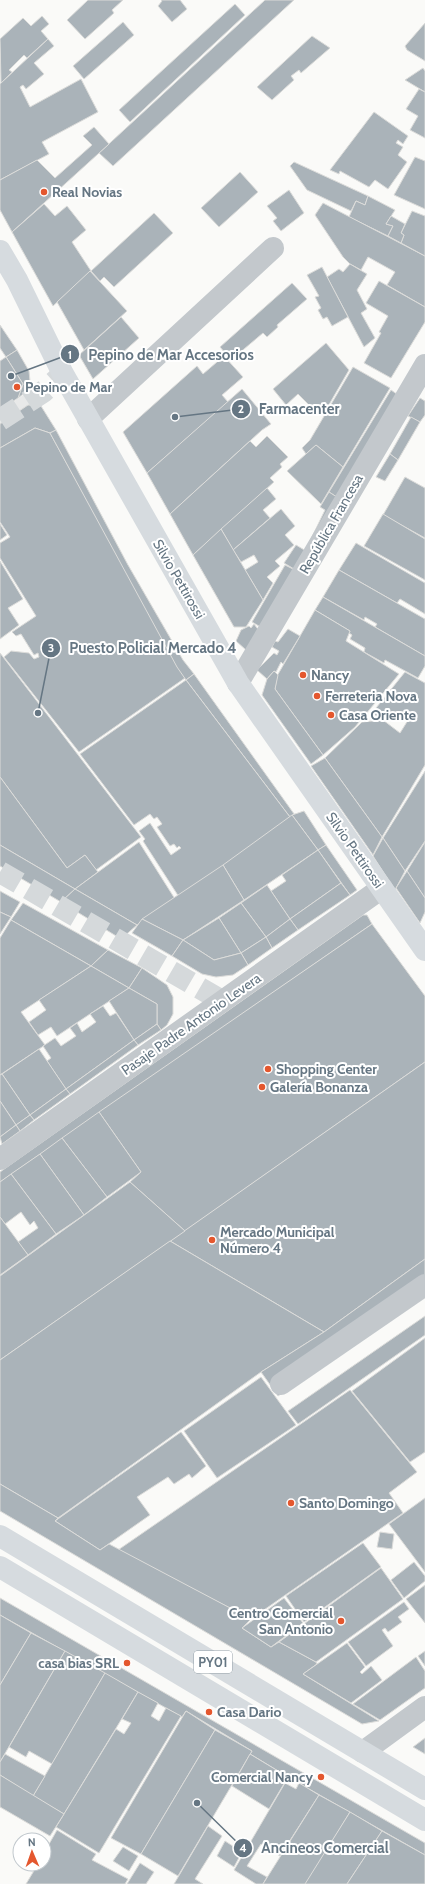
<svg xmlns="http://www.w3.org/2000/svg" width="425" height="1884" viewBox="0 0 425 1884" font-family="Cabin,sans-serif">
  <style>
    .built { fill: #e8e9e9 }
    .building { fill: #aab3b9; stroke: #dcdcda }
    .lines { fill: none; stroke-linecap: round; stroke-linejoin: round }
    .minor-tunnel { stroke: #d5d9db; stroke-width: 22; stroke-dasharray: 22 11; stroke-linecap: butt }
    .minor { stroke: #c3c8cc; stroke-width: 22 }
    .major { stroke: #d6dbdf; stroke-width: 22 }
    .poi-dot { fill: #e4572e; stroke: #fff; stroke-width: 1.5 }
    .labels { text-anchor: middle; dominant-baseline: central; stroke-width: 4; stroke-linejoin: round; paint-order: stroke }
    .shield { fill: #fff; stroke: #939fa8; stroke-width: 1 }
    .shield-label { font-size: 13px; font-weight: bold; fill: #657683 }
    .poi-label { font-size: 14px; font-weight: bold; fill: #657683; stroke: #fff; text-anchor: start }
    .street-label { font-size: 14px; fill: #657683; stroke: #fff }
    .leader { fill: none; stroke: #657683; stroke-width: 1.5 }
    .callout-dot { fill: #657683; stroke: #fff; stroke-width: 1.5 }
    .mark-label { font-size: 12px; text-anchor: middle; font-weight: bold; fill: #fff }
    .callout-label { font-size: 15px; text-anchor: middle; font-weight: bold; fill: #657683; stroke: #fff; stroke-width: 4; stroke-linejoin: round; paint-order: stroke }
  </style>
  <rect width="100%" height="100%" fill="#fafaf8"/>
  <polygon class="built" points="38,385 44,395 0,428 0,411"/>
  <g class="building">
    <polygon points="88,0 123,0 112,10 114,13 85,39 67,20"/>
    <polygon points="161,0 180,0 187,9 172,22 158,6 162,1"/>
    <polygon points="265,0 294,0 113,166 99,153"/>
    <polygon points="235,4 245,15 130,122 119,110"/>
    <polygon points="42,16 49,24 41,31 48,39 27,58 24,55 9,70 12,72 1,83 0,39 23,18 31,26"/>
    <polygon points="123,22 134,35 84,79 73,66"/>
    <polygon points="425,23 425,61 407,50 405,46"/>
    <polygon points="312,36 330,48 301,73 299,70 291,76 294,80 272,100 257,87"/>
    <polygon points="48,39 54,46 34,63 44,74 26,89 23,85 20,87 30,107 81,79 98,112 42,142 49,154 0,180 0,84"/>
    <polygon points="423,68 425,71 425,92 405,80"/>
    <polygon points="419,89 425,92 425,138 410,130 418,116 406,109"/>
    <polygon points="374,112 408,136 403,144 398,140 396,143 403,147 398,155 407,162 388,189 375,180 369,187 340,171 339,174 330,170"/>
    <polygon points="94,127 109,144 12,232 0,210 0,180 37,160 55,178 92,145 83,136"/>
    <polygon points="415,157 425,161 425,209 394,195"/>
    <polygon points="294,162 368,196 365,205 356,201 351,211 307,190 290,166"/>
    <polygon points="240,172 258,192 219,227 201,208"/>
    <polygon points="289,190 304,213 281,231 273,221 277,218 267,206"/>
    <polygon points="368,196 395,210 386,224 393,226 388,236 349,217 356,201 365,205"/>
    <polygon points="323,203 425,256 425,307 387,285 395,272 368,257 361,270 350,264 343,257 315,215"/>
    <polygon points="44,204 55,216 67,206 86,230 72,242 91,271 53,306 12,232"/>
    <polygon points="412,211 425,216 425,256 401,243 404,235 401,233"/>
    <polygon points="154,213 173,233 114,287 104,277 100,281 91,271"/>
    <polygon points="391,216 405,224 401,233 404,235 401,243 388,236 393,226 386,224"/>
    <polygon points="350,264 367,274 357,290 367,309 361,313 375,338 364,347 327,277 339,269 343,272"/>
    <polygon points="322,267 348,317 332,326 327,317 323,319 318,310 321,308 315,297 319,296 307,275"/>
    <polygon points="90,271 127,311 84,350 57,302"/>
    <polygon points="379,281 425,307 425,322 391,378 364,363 381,333 379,332 388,316 366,303"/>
    <polygon points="292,283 307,299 277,325 278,327 267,337 263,333 231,360 220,347"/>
    <polygon points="121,317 139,338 93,379 79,355"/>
    <polygon points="0,325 17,350 6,357 0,348"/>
    <polygon points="326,343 349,370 323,415 317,409 314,410 298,394 286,405 273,389"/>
    <polygon points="17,350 29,371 30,381 30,389 18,398 23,384 6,357"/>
    <polygon points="224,356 243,377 222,395 228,402 147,473 123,432 197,366 203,374"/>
    <polygon points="6,357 23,384 18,398 0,410 0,361"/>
    <polygon points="353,367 390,388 343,467 316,445 306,454 302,448 310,440"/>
    <polygon points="242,389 271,424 262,430 170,514 147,473"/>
    <polygon points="391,390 401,397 343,501 329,492"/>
    <polygon points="420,398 425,401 425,415 420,422 408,416"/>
    <polygon points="28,405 41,406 56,430 50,433 35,428 0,448 0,424"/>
    <polygon points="411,417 420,422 398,460 390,454"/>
    <polygon points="35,428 50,433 185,678 79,752 4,657 11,651 29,653 34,659 39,657 38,653 34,655 21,634 16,636 12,632 36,616 0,558 0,543 10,537 0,522 0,448"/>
    <polygon points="56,430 128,565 183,660 194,674 186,680 177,667 50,433"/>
    <polygon points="267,436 288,457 280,464 282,467 270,478 274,482 193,555 170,514 250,441 256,447"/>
    <polygon points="316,445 343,467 321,504 287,471"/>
    <polygon points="390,454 398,460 385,481 376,477"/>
    <polygon points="405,477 425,488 425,538 383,515"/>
    <polygon points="267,488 276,499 263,510 270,518 233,550 221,529"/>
    <polygon points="329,492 343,501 309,543 325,510 320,507"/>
    <polygon points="281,509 295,526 285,535 294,545 275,561 280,566 267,577 273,583 263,600 245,570 258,562 254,555 241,562 233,550"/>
    <polygon points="383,514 425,539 425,580 364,546"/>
    <polygon points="0,524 7,535 0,540"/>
    <polygon points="221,529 263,600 246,627 234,627 193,555"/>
    <polygon points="356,543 425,583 425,614 400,599 397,603 339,570"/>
    <polygon points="296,545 311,554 299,572 284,563"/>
    <polygon points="0,561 23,599 8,608 19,625 0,639"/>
    <polygon points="285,565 299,572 264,629 252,622"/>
    <polygon points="339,570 425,619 425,656 375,627 377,624 365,617 364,620 323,597"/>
    <polygon points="323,597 425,656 425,666 418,678 385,660 384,663 364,652 365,648 350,639 352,635 349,633 350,631 315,610"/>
    <polygon points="315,610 350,631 346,641 399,674 355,727 323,755 275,689 277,676"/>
    <polygon points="254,624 260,632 246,650 236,641 241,630 249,626 251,628"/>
    <polygon points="288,629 300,636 283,664 281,662 276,672 274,671 267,679 257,670 274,653 277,655 279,651 272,647 275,641 278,642"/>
    <polygon points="0,653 141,837 96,870 85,855 67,868 0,777"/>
    <polygon points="274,671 278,675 275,689 323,755 311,764 262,695 267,679"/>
    <polygon points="405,672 425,683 425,765 382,837 325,758 362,722 383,720 400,733 410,717 406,714 382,719 372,713"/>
    <polygon points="194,674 297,818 293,821 186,680"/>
    <polygon points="186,680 293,821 179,897 143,841 145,839 139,831 150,823 171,855 181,848 179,846 177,848 174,844 170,846 157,827 162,824 157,817 154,819 150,814 134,825 80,754"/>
    <polygon points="325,758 382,837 373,855 311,766"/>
    <polygon points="425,771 425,841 405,871 383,838"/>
    <polygon points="0,777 67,868 85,855 98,872 75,889 0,845"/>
    <polygon points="304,811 326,845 318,850 292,815"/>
    <polygon points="292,815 318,850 244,900 223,865"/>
    <polygon points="383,838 405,871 395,890 373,856"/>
    <polygon points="139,842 175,899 137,925 75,889"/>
    <polygon points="425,842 425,898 407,871"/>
    <polygon points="0,845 75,889 61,902 0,866"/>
    <polygon points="326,845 357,890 350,895 318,850"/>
    <polygon points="318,850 341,883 290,919 271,891 286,881 282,875"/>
    <polygon points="223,865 244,900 183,940 142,919"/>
    <polygon points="407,871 425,898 425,912 420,923 396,888"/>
    <polygon points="341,883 350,895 298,930 290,919"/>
    <polygon points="267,885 290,919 266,937 241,903"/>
    <polygon points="75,889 137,925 121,939 61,902"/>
    <polygon points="0,891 20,902 11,917 0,912"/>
    <polygon points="23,903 108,950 91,966 11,920"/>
    <polygon points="241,903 266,937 241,953 219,918"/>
    <polygon points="0,912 11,917 0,934"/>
    <polygon points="363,915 367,915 372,924 0,1182 0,1172"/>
    <polygon points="219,918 241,953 214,960 183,940"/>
    <polygon points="142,919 183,940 172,956 132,933"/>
    <polygon points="290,919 298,930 272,948 266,937"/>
    <polygon points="11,920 91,966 21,1012 45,1045 0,1075 0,938"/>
    <polygon points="372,924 425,996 425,1062 185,1231 130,1182 141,1172 99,1112"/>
    <polygon points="266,937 272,948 248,965 241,953"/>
    <polygon points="183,940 214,960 241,953 248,965 233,975 216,977 202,974 172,956"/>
    <polygon points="108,950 142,968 129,988 91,966"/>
    <polygon points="91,966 129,988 57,1036 51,1027 38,1035 29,1022 46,1010 39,1000"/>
    <polygon points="142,968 167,985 173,997 173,1014 167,1025 161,1030 157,1024 157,1004 129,988"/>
    <polygon points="129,988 157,1004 157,1024 134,1040 109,1001"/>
    <polygon points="103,1006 110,1016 116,1013 134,1040 66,1089 47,1061 51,1058 43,1046 55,1038 61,1046 76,1036 70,1028 77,1023 82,1032 96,1022 90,1014"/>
    <polygon points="157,1024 161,1030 138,1045 134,1040"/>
    <polygon points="134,1040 138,1045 70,1094 66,1089"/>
    <polygon points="39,1049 66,1089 30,1115 2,1074"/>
    <polygon points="425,1062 425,1259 324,1332 170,1241"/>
    <polygon points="2,1074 30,1115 16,1125 0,1101 0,1075"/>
    <polygon points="66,1089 70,1094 34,1120 30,1115"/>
    <polygon points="0,1101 16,1125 0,1137"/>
    <polygon points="99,1112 141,1172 107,1197 62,1138"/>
    <polygon points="30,1115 34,1120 20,1131 16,1125"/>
    <polygon points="16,1125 20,1131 2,1144 0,1137"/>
    <polygon points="62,1138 107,1197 84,1215 40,1154"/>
    <polygon points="40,1154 84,1215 56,1234 11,1174"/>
    <polygon points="11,1174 56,1234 28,1255 18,1242 38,1228 34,1221 30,1225 21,1212 5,1224 0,1217 0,1182"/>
    <polygon points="130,1182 185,1231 0,1360 0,1276"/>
    <polygon points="0,1217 28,1255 0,1275"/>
    <polygon points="170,1241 324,1332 261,1372 58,1518 0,1484 0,1360"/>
    <polygon points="425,1259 425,1293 278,1396 261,1372 324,1332"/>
    <polygon points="425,1316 425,1335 298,1424 288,1411"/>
    <polygon points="425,1338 425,1452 410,1462 352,1391"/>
    <polygon points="261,1377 296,1425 217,1478 184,1431"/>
    <polygon points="350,1390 417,1472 389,1493 403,1513 251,1619 118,1550"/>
    <polygon points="181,1432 206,1466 192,1478 189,1474 174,1484 168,1477 137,1497 150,1515 100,1550 55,1521"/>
    <polygon points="0,1484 58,1518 55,1521 100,1550 109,1544 251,1619 242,1628 271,1647 279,1642 316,1662 317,1664 303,1674 379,1721 362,1724 0,1511"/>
    <polygon points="425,1498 425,1572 389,1524"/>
    <polygon points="380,1532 394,1534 392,1549 377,1547"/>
    <polygon points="363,1543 381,1567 304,1622 286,1596"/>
    <polygon points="414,1562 425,1576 425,1581 404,1598 391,1580"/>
    <polygon points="381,1568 403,1599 316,1662 279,1642"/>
    <polygon points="425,1585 425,1623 406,1599"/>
    <polygon points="0,1598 425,1843 425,1855 288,1777 250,1754 252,1751 186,1711 182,1717 0,1615"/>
    <polygon points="284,1598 303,1623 271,1647 242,1628"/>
    <polygon points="404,1602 409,1609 398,1617 402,1622 388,1632 385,1628 382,1630 393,1646 366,1666 348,1642"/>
    <polygon points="0,1615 31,1633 0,1685"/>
    <polygon points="31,1633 65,1651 0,1762 0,1685"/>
    <polygon points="347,1643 365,1667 360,1672 362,1674 371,1666 382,1680 351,1703 303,1674"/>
    <polygon points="65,1651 105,1673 52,1764 29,1751 26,1757 9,1747"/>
    <polygon points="425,1651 425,1666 418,1656"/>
    <polygon points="416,1657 425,1671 425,1688 380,1720 353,1704"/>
    <polygon points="105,1673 138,1692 64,1814 33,1796"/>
    <polygon points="138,1692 158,1703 151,1716 159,1721 166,1708 181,1716 99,1853 56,1827 116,1729 124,1734 131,1723 122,1719"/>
    <polygon points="186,1711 215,1730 141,1854 111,1838"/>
    <polygon points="215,1730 252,1751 178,1876 141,1854"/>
    <polygon points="425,1738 425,1754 413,1747"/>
    <polygon points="5,1754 45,1776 33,1796 0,1775 0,1762"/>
    <polygon points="250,1754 288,1777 269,1809 232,1786"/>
    <polygon points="0,1775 64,1814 50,1836 0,1807"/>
    <polygon points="285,1783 296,1789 299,1783 319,1795 280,1856 261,1844 247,1866 267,1877 263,1884 256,1884 234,1870"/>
    <polygon points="319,1795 350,1812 306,1884 263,1884"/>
    <polygon points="350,1812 382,1831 347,1884 305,1884"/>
    <polygon points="208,1826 222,1836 195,1879 203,1884 174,1884"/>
    <polygon points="57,1830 96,1854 92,1860 128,1879 125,1884 26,1884 38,1864 44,1864 44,1853"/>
    <polygon points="382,1831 425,1855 425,1884 347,1884"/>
    <polygon points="225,1841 242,1852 234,1867 217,1856"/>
    <polygon points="123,1847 138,1856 129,1871 113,1861"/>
    <polygon points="140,1863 154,1872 146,1884 127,1884"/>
  </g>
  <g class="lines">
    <g class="minor-tunnel">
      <polyline points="0,420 43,392 63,374"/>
      <polyline points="0,872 222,1001"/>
    </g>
    <g class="minor">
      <polyline points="88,419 273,248"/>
      <polyline points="238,683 425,365"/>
      <polyline points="0,1159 382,888"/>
      <polyline points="281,1384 425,1285"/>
      <polyline points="363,1752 425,1707"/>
    </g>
    <g class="major">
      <polyline points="0,251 17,280 63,374 238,683 425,950"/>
      <polyline points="0,1536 425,1789"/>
      <polyline points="0,1567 425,1820"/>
    </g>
  </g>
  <g class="poi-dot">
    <circle cx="44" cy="192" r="4"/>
    <circle cx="17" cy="387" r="4"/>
    <circle cx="303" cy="675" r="4"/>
    <circle cx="317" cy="696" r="4"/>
    <circle cx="331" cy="715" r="4"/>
    <circle cx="268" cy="1069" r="4"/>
    <circle cx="262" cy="1087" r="4"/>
    <circle cx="212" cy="1240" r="4"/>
    <circle cx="291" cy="1503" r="4"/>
    <circle cx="341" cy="1621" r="4"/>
    <circle cx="127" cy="1663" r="4"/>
    <circle cx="209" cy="1712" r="4"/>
    <circle cx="321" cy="1777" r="4"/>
  </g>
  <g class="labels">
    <rect class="shield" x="194" y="1651" width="38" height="22" rx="3"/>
    <g class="shield-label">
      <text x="213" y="1662">PY01</text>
    </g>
    <g class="poi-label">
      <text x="52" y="192">Real Novias</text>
      <text x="25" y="387">Pepino de Mar</text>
      <text x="311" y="675">Nancy</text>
      <text x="325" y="696">Ferreteria Nova</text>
      <text x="339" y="715">Casa Oriente</text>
      <text x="276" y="1069">Shopping Center</text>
      <text x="270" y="1087">Galería Bonanza</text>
      <text x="220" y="1232">Mercado Municipal<tspan x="220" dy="16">Número 4</tspan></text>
      <text x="299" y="1503">Santo Domingo</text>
      <text x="333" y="1613" text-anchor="end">Centro Comercial<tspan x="333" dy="16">San Antonio</tspan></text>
      <text x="119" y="1663" text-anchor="end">casa bias SRL</text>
      <text x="217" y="1712">Casa Dario</text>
      <text x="313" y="1777" text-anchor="end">Comercial Nancy</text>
    </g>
    <g class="street-label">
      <text transform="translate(331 524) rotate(-60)">República Francesa</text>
      <text transform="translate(179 579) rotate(60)">Silvio Pettirossi</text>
      <text transform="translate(355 850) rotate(55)">Silvio Pettirossi</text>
      <text transform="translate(191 1024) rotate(-35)">Pasaje Padre Antonio Levera</text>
    </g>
  </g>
  <path class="leader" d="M11 376L70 354M175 417L241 409M38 713L51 648M197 1803L243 1848"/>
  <g class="callout-dot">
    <circle cx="11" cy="376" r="4"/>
    <circle cx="175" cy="417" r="4"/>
    <circle cx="38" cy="713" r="4"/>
    <circle cx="197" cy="1803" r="4"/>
    <circle cx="70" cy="354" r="10"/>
    <circle cx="241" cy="409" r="10"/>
    <circle cx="51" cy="648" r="10"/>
    <circle cx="243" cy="1848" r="10"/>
  </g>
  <g class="mark-label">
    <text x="70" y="359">1</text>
    <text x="241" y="413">2</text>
    <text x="51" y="652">3</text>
    <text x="243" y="1852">4</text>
  </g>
  <g class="callout-label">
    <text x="171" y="360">Pepino de Mar Accesorios</text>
    <text x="299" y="414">Farmacenter</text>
    <text x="153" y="653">Puesto Policial Mercado 4</text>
    <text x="325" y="1853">Ancineos Comercial</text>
  </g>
  <g transform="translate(32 1852) rotate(358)"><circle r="19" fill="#ffffff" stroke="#c1c8cd"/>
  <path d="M0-3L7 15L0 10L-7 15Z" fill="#e4572e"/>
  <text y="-6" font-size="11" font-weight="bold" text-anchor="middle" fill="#657683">N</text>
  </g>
</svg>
